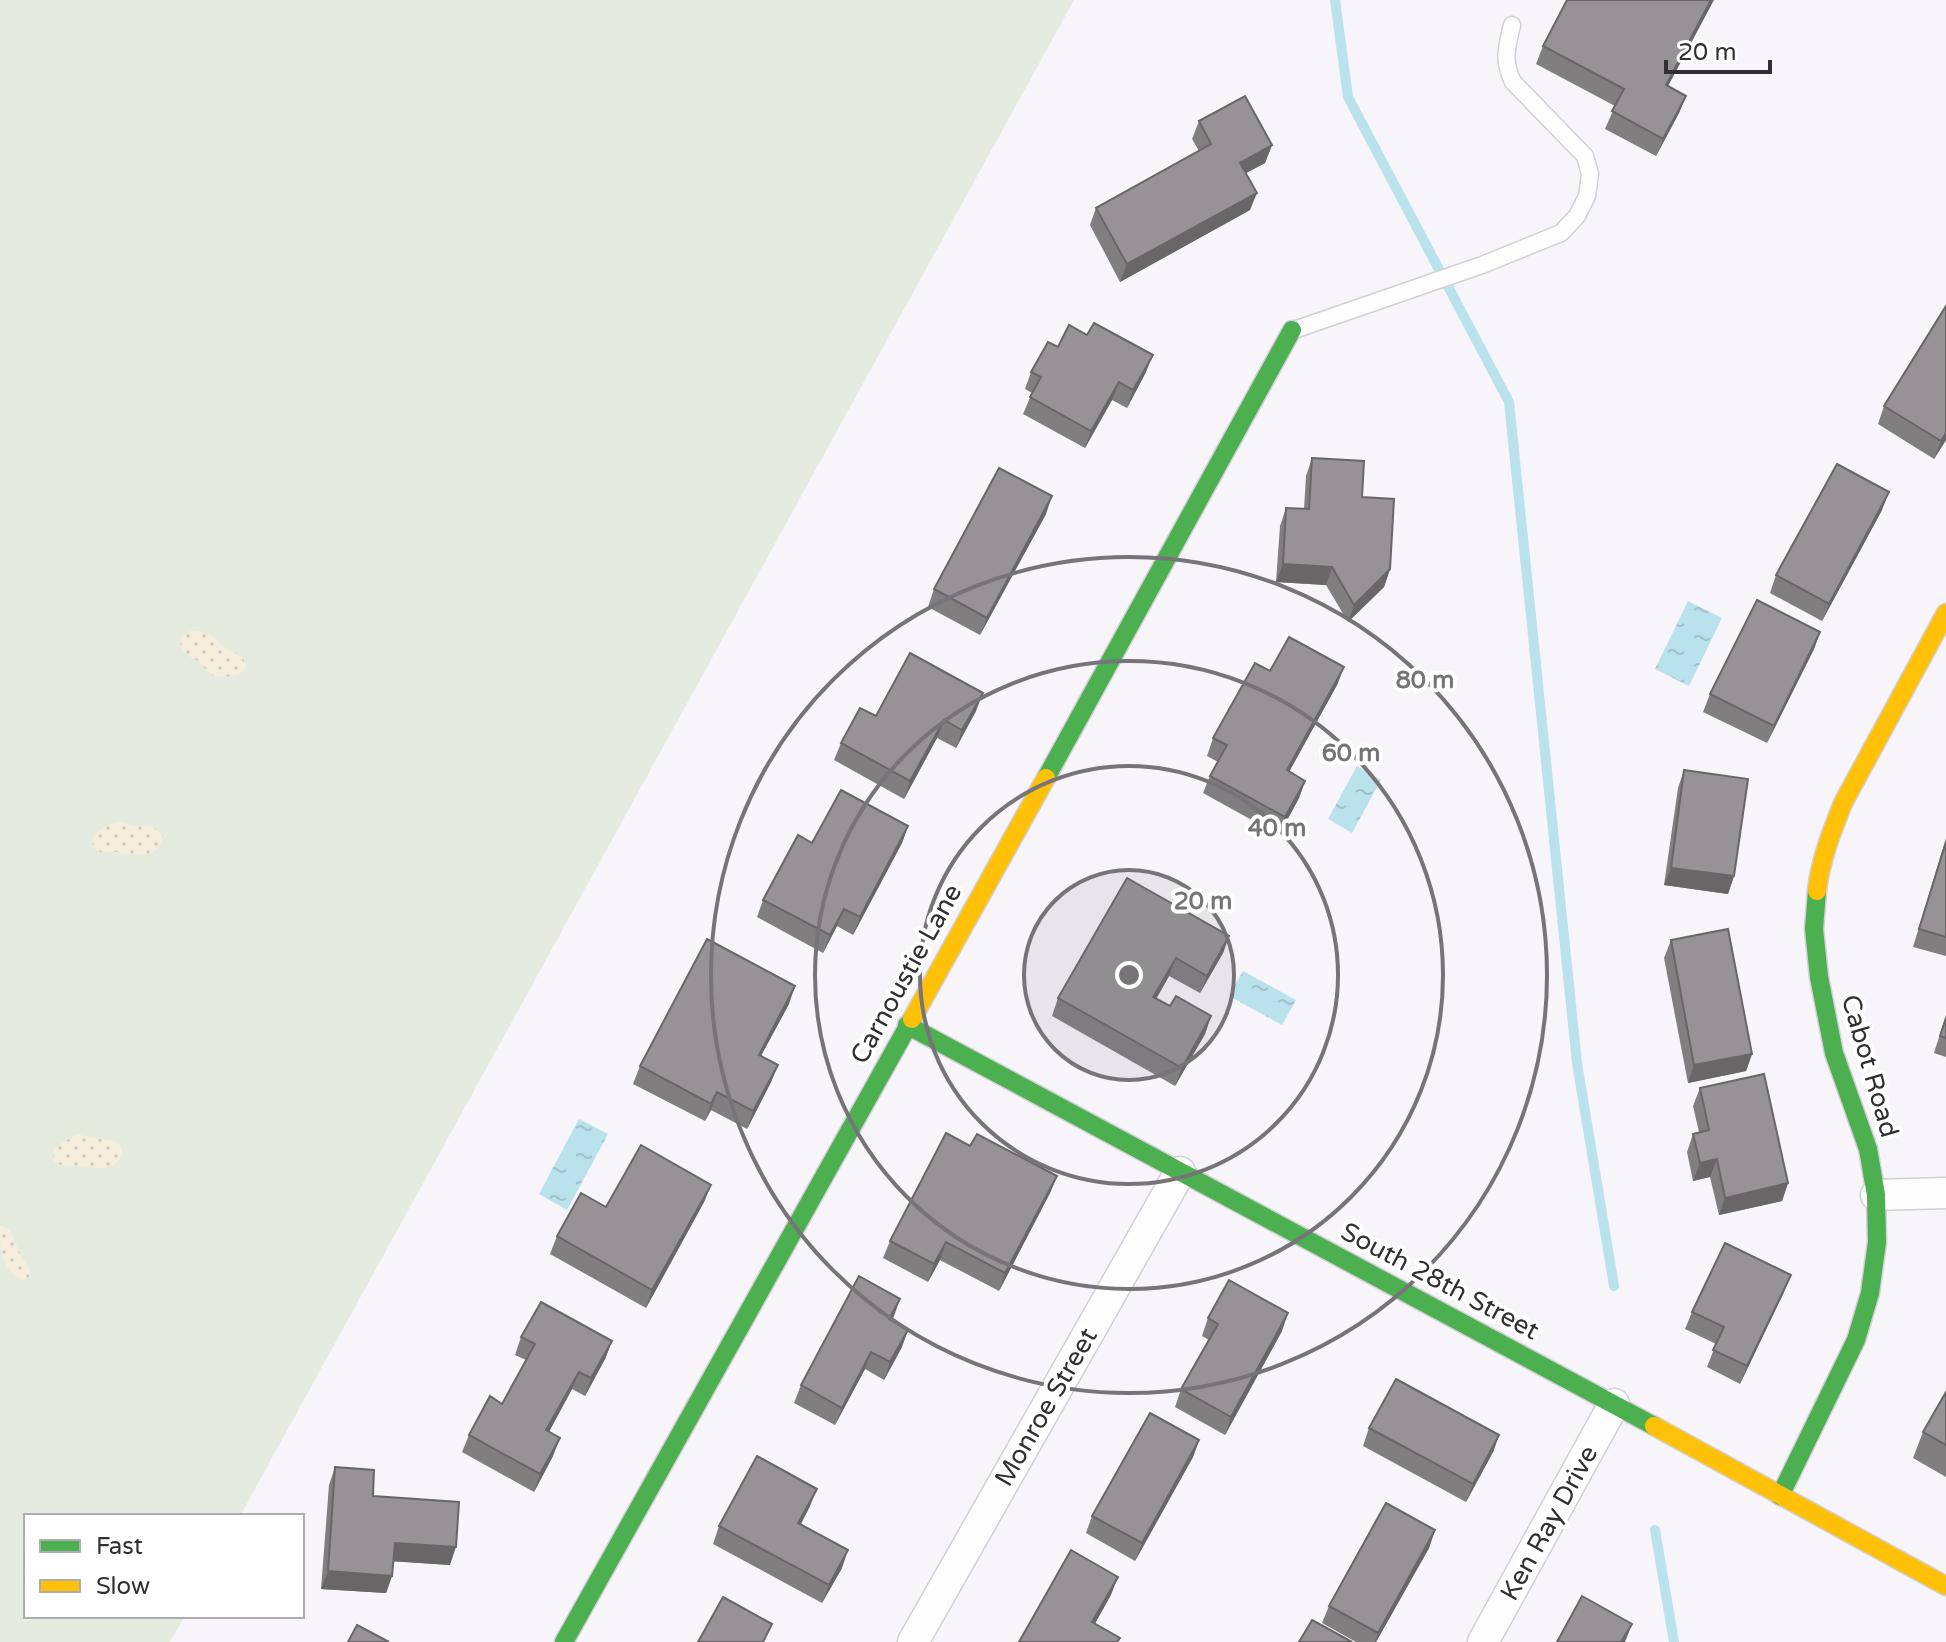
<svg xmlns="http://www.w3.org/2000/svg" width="1946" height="1642" viewBox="0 0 1946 1642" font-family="'Varela Round',sans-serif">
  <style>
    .green { fill: #e6ebdf }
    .sand { fill: url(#sand-dots) }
    .water { fill: url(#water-ripples) }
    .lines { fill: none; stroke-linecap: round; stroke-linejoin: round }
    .stream { stroke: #bae2ed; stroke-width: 10 }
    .lane-casing { stroke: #d2cfd5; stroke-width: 19 }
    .street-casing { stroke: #d2cfd5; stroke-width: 33 }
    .fast-casing { stroke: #d2cfd5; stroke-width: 21 }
    .slow-casing { stroke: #d2cfd5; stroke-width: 21 }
    .lane { stroke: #fefdfe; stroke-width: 16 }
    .street { stroke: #fefdfe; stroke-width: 30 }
    .fast { stroke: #4caf50; stroke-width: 18 }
    .slow { stroke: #ffc107; stroke-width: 18 }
    .wall { fill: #817e80 }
    .shaded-wall { fill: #696668 }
    .building { fill: #969295; stroke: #696668; stroke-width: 2 }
    .ring { fill: none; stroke: #777479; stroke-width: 4 }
    .labels { text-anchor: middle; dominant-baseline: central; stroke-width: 8; stroke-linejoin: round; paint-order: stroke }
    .street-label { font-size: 26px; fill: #322f34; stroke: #fff }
    .centre { fill: #777479; stroke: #fff; stroke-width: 4 }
    .ring-label { font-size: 24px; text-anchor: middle; font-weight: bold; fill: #777479; stroke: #fff; stroke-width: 8; stroke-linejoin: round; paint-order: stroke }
  </style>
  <defs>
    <pattern id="sand-dots" width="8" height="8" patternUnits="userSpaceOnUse" patternTransform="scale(2)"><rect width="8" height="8" fill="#f5eedd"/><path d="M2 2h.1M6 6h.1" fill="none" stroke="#d2ccbe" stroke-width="1.8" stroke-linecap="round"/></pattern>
    <pattern id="water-ripples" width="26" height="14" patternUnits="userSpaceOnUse" patternTransform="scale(2)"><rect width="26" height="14" fill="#bae2ed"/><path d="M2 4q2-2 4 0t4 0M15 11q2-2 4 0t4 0" fill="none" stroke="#a0c2cc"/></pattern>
  </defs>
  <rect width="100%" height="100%" fill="#f7f4fa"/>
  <polygon class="green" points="0,0 1074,0 240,1516 26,1516 26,1616 185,1616 170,1642 0,1642"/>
  <g class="sand">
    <path d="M 190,631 C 212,630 213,639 228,650 C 234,653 240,653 244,660 C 253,677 222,679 212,675 C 206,672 204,666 199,662 C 188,654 182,656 180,639 L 184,634 Z"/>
    <path d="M 118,821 C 123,822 127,824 131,825 C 145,827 152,823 163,835 C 159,861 137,855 118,852 C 107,851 102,856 93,847 L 93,836 L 104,827 Z"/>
    <path d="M 78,1134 C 83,1135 87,1137 92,1138 C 106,1140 113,1137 123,1149 C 119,1174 97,1168 79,1166 C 68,1164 63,1169 53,1160 L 54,1149 L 65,1141 Z"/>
    <path d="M 0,1226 L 3,1226 L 10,1230 L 21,1256 L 28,1266 L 30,1272 L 29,1277 L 24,1281 C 0,1268 0,1251 0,1226 Z"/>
  </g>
  <g class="water">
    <polygon points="1688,601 1722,618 1689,686 1655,669"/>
    <polygon points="1357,766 1381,780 1352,833 1328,819"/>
    <polygon points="1243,971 1296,1000 1282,1025 1229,996"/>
    <polygon points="579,1119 608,1134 567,1210 539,1194"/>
  </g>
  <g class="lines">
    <g class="stream">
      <polyline points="1335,0 1348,97 1509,402 1577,1063 1614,1286"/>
      <polyline points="1655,1530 1674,1642"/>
    </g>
    <g class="lane-casing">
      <path id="lane" d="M 1294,330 L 1482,265 L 1561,233 L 1577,216 L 1587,196 L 1590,174 L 1585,156 L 1513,82 C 1502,59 1507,48 1512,25"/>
    </g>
    <g class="street-casing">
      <g id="street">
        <polyline points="1876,1195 1946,1193"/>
        <polyline points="913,1642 1180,1172"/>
        <polyline points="1483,1642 1614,1404"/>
      </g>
    </g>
    <g class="fast-casing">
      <g id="fast">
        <polyline points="1046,778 1292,330"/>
        <polyline points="907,1025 1654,1426"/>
        <polyline points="1780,1496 1856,1340 1870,1293 1877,1242 1876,1195 1868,1149 1834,1053 1819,977 1814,929 1817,891"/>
        <polyline points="564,1642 912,1019"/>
      </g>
    </g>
    <g class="slow-casing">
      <g id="slow">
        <path d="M 1817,891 C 1820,861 1832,831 1843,803 L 1946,613"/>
        <polyline points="912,1019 1046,778"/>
        <polyline points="1654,1426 1946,1586"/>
      </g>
    </g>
    <use href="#lane" class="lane"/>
    <use href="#street" class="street"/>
    <use href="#fast" class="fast"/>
    <use href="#slow" class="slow"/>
  </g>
  <g class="wall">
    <polygon points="1543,46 1668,86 1686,96 1679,113 1656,156 1605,129 1615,106 1536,64"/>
    <polygon points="1199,121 1272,145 1265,163 1246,173 1250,210 1120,282 1090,225 1096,208 1199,151 1192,139"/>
    <polygon points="1946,306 1946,440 1934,459 1878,424 1884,406"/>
    <polygon points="1058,347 1146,372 1127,408 1112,400 1085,448 1023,414 1032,393 1025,389 1031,372"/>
    <polygon points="1312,458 1362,497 1390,569 1384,587 1348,622 1326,585 1276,582 1280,526 1286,508 1304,509 1306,476"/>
    <polygon points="1882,510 1822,621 1770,593 1776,575"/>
    <polygon points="1046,514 980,635 928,607 934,589"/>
    <polygon points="1820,632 1814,649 1767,743 1703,712 1710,694"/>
    <polygon points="1344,667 1337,685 1289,772 1305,781 1299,798 1279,835 1203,793 1210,776 1218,762 1207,756 1213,738 1270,671"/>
    <polygon points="976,711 956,748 937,738 904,799 834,760 841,743 876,716"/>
    <polygon points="1684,770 1734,876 1728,894 1664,885 1678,788"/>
    <polygon points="908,826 902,843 853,935 837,926 823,953 757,917 763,900 812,843"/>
    <polygon points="1946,838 1946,956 1913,947"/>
    <polygon points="1229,936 1223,953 1200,993 1169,976 1156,999 1170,1006 1211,1016 1205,1034 1175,1086 1052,1016 1058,998"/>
    <polygon points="1671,940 1752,1054 1746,1071 1688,1083 1664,958"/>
    <polygon points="789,1004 761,1056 778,1065 771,1082 747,1129 711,1110 705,1121 633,1084 640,1066"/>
    <polygon points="1946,1015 1946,1057 1934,1053"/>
    <polygon points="1700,1088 1788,1183 1782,1201 1719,1215 1710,1177 1693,1181 1687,1152 1693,1134 1699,1132 1693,1106"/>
    <polygon points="970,1146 1057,1176 1050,1193 999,1291 940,1260 928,1282 883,1258 890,1241"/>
    <polygon points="711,1185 704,1202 646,1308 550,1254 557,1236 606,1207"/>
    <polygon points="1784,1292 1740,1384 1707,1367 1716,1344 1685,1329 1692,1312"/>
    <polygon points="894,1316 891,1321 902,1347 884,1380 865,1369 835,1425 794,1403 801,1385"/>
    <polygon points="1208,1318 1282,1331 1225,1435 1175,1407 1181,1389 1209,1340 1202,1336"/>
    <polygon points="521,1337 612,1341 605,1359 585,1396 572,1389 549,1432 553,1456 534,1492 462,1452 469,1435 502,1404 526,1360 515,1355"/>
    <polygon points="1946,1392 1946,1477 1913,1458 1923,1432"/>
    <polygon points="1369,1428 1499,1435 1493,1452 1466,1502 1363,1446"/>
    <polygon points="1199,1440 1193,1457 1135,1561 1086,1533 1092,1516"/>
    <polygon points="335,1467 373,1496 450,1565 393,1561 392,1576 386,1593 321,1589 329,1485"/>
    <polygon points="810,1506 801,1524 842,1568 822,1603 713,1544 719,1526"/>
    <polygon points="1435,1530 1429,1548 1376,1642 1356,1642 1322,1623 1329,1606"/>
  </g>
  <g class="shaded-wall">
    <polygon points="1711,0 1714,0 1659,103 1666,85"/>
    <polygon points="1686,96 1679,113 1656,156 1663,139"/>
    <polygon points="1272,145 1265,163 1233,180 1240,163"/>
    <polygon points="1257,193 1250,210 1120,282 1127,264"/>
    <polygon points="1153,355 1146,372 1127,408 1133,390"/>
    <polygon points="1119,382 1112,400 1085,448 1091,431"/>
    <polygon points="1946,433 1946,440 1934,459 1941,441"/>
    <polygon points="1889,492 1882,510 1822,621 1829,604"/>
    <polygon points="1052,496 1046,514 980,635 987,618"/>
    <polygon points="1283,564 1332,567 1326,585 1276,582"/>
    <polygon points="1390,569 1384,587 1348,622 1354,605"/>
    <polygon points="1820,632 1814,649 1767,743 1774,726"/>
    <polygon points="1344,667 1337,685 1280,788 1287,770"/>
    <polygon points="983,693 976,711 956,748 962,730"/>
    <polygon points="944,720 937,738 904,799 910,781"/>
    <polygon points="1305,781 1299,798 1279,835 1285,817"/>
    <polygon points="908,826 902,843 853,935 860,917"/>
    <polygon points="1671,868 1734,876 1728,894 1664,885"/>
    <polygon points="844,909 837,926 823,953 830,935"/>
    <polygon points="1229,936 1223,953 1200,993 1207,976"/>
    <polygon points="1176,958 1169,976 1147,1015 1153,997"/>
    <polygon points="795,986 789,1004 752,1072 759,1055"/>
    <polygon points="1211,1016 1205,1034 1175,1086 1182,1068"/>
    <polygon points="1752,1054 1746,1071 1688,1083 1694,1065"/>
    <polygon points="778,1065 771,1082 747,1129 753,1111"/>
    <polygon points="717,1092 711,1110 705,1121 711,1104"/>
    <polygon points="1717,1159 1710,1177 1693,1181 1700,1163"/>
    <polygon points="1057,1176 1050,1193 999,1291 1005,1273"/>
    <polygon points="1788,1183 1782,1201 1719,1215 1725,1198"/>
    <polygon points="711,1185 704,1202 646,1308 652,1290"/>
    <polygon points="946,1242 940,1260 928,1282 934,1264"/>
    <polygon points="1791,1275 1784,1292 1740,1384 1747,1366"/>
    <polygon points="900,1299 894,1316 883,1337 889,1319"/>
    <polygon points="1288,1313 1282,1331 1225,1435 1231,1417"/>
    <polygon points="908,1330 902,1347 884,1380 890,1362"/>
    <polygon points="612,1341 605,1359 585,1396 591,1378"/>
    <polygon points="871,1352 865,1369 835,1425 842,1408"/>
    <polygon points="579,1372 572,1389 540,1448 546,1430"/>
    <polygon points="1499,1435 1493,1452 1466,1502 1473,1484"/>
    <polygon points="560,1438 553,1456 534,1492 540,1474"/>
    <polygon points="1199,1440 1193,1457 1135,1561 1142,1543"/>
    <polygon points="817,1489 810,1506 792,1540 798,1523"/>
    <polygon points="1435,1530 1429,1548 1376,1642 1375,1642 1378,1633"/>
    <polygon points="395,1543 456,1547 450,1565 388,1561"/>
    <polygon points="848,1550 842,1568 822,1603 829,1585"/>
    <polygon points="328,1571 392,1576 386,1593 321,1589"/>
    <polygon points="1118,1577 1111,1595 1086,1640 1092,1622"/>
    <polygon points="1632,1624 1625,1642 1621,1642"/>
  </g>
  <g class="building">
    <polygon points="1567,0 1711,0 1666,85 1686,96 1663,139 1612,111 1624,89 1543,46"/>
    <polygon points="1245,96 1272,145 1240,163 1257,193 1127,264 1096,208 1211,144 1199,121"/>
    <polygon points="1946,306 1946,433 1941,441 1884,406"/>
    <polygon points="1094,323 1153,355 1133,390 1119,382 1091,431 1030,397 1041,377 1031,372 1048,342 1058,347 1069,325 1087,335"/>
    <polygon points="1312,458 1364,461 1362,497 1394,499 1390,569 1354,605 1332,567 1283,564 1286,508 1309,509"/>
    <polygon points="1837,464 1889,492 1829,604 1776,575"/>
    <polygon points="999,468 1052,496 987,618 934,589"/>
    <polygon points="1757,600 1820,632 1774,726 1710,694"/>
    <polygon points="1289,637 1344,667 1287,770 1305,781 1285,817 1210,776 1227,745 1213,738 1255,663 1270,671"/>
    <polygon points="910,653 983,693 962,730 944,720 910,781 841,743 860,708 876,716"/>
    <polygon points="1684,770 1748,779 1734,876 1671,868"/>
    <polygon points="841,790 908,826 860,917 844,909 830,935 763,900 798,835 812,843"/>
    <polygon points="1946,842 1946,937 1919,929"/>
    <polygon points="1127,878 1229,936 1207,976 1176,958 1153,997 1170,1006 1176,996 1211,1016 1182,1068 1058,998"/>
    <polygon points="1728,929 1752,1054 1694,1065 1671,940"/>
    <polygon points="707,939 795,986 759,1055 778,1065 753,1111 717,1092 711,1104 640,1066"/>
    <polygon points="1946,1018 1946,1038 1940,1036"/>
    <polygon points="1764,1074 1788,1183 1725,1198 1717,1159 1700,1163 1693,1134 1709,1130 1700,1088"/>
    <polygon points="946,1133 970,1146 977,1134 1057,1176 1005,1273 946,1242 934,1264 890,1241"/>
    <polygon points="641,1145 711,1185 652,1290 557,1236 581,1193 606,1207"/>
    <polygon points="1725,1243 1791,1275 1747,1366 1713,1350 1724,1327 1692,1312"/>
    <polygon points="859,1276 900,1299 889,1319 908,1330 890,1362 871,1352 842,1408 801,1385"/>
    <polygon points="1229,1280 1288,1313 1231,1417 1181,1389 1218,1324 1208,1318"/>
    <polygon points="541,1302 612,1341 591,1378 579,1372 546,1430 560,1438 540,1474 469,1435 490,1396 502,1404 535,1344 521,1337"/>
    <polygon points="1396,1379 1499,1435 1473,1484 1369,1428"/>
    <polygon points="1946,1392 1946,1445 1923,1432"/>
    <polygon points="1150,1413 1199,1440 1142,1543 1092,1516"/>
    <polygon points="757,1456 817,1489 798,1523 848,1550 829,1585 719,1526"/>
    <polygon points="335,1467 374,1470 373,1496 459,1502 456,1547 395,1543 392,1576 328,1571"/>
    <polygon points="1386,1503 1435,1530 1378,1633 1329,1606"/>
    <polygon points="1071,1550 1118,1577 1092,1622 1120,1638 1117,1642 1019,1642"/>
    <polygon points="1582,1596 1632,1624 1621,1642 1557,1642"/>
    <polygon points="723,1597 772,1624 763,1642 698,1642"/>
    <polygon points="1312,1620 1352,1642 1299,1642"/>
    <polygon points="357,1625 389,1642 348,1642"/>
  </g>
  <circle cx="1129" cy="975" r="105" fill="#777479" fill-opacity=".12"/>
  <g class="ring">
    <circle cx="1129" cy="975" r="105"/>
    <circle cx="1129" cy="975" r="209"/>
    <circle cx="1129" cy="975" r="314"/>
    <circle cx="1129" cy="975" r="418"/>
  </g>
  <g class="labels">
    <g class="street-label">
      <text transform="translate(906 974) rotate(-61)">Carnoustie Lane</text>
      <text transform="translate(1870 1066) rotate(74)">Cabot Road</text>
      <text transform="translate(1440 1281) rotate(28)">South 28th Street</text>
      <text transform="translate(1046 1407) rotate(-60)">Monroe Street</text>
      <text transform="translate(1549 1523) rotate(-61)">Ken Ray Drive</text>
    </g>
  </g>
  <circle cx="1129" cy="975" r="12" class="centre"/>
  <g class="ring-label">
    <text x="1425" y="688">80 m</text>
    <text x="1351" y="761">60 m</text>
    <text x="1277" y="836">40 m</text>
    <text x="1203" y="909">20 m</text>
  </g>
  <rect x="24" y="1514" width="280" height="104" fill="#ffffff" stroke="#adacae" stroke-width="2"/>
  <rect x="40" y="1540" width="40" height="12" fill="#4caf50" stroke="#adacae" stroke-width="2"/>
  <text x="96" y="1554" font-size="24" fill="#322f34">Fast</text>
  <rect x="40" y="1580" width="40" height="12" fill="#ffc107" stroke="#adacae" stroke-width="2"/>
  <text x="96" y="1594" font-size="24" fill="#322f34">Slow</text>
  <path d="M1666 60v12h104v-12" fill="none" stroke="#322f34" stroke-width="4"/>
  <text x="1678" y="60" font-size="24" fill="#322f34" stroke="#ffffff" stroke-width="6" paint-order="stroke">20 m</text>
</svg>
